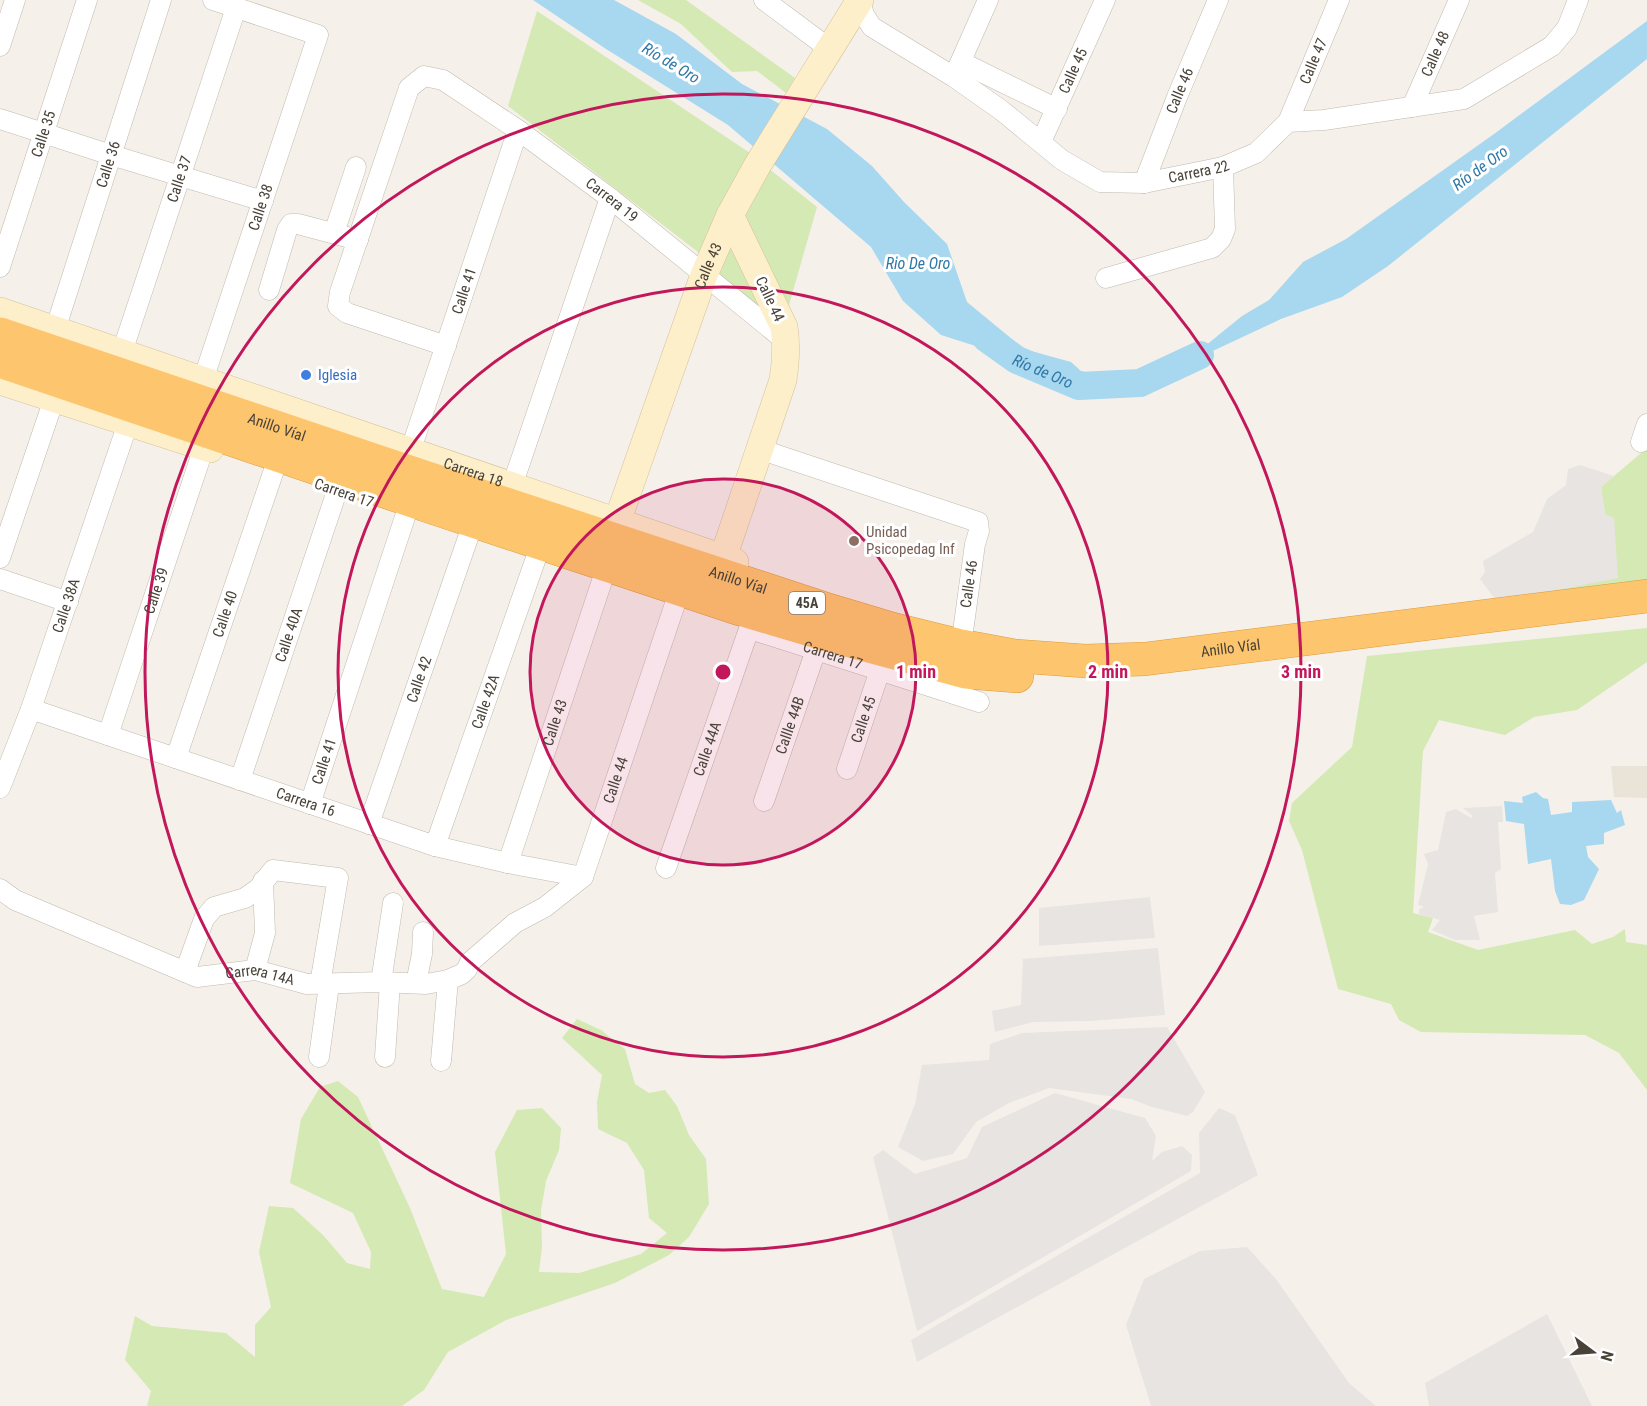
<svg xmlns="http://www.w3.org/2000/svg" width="1647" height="1406" viewBox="0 0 1647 1406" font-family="'Roboto Condensed',sans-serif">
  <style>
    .residential { fill: #e9e3d8 }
    .green { fill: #d4e9b4 }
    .parking { fill: #e7e4e2 }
    .water { fill: #a8d7f0 }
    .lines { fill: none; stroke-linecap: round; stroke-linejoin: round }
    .river { stroke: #a8d7f0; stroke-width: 28 }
    .street-casing { stroke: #c1b9ad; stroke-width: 21 }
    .secondary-casing { stroke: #d4c29a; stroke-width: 28 }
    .highway-casing { stroke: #dd9a3c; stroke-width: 34 }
    .street { stroke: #fff; stroke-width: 20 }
    .secondary { stroke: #feefcb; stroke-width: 27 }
    .highway { stroke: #fdc66e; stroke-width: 33 }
    .ring { fill: none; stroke: #c2185b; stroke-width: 3 }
    .shop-dot { fill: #3f7fe0; stroke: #fff; stroke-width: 2 }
    .education-dot { fill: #8d6e63; stroke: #fff; stroke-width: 2 }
    .labels { text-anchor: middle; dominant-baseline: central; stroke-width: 6; stroke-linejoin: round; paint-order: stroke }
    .shield { fill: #fff; stroke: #807b74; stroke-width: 1.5 }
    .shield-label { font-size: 14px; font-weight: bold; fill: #494238 }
    .street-label { font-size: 15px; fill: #494238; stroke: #fff }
    .shop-label { font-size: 15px; fill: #366cbe; stroke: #fff; text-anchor: start }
    .education-label { font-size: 15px; fill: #785e54; stroke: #fff; text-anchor: start }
    .water-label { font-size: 16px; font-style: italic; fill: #2e78a6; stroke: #fff }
    .centre { fill: #c2185b; stroke: #fff; stroke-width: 3 }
    .ring-label { font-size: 18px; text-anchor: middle; font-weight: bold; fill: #c2185b; stroke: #fff; stroke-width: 6; stroke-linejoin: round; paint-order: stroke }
  </style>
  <rect width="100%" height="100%" fill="#f5f1ea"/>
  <polygon class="residential" points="1611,766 1647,766 1647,798 1614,797"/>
  <g class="green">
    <polygon points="638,0 686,0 795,78 786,93 757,71 732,72 681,24"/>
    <polygon points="537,11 756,157 702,255 508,106"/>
    <polygon points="768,168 817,207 789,305 742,222"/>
    <polygon points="737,237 774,323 712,275"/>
    <polygon points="1647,448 1647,586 1497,602 1605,514 1601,487"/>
    <polygon points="1647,628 1647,662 1577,710 1534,717 1505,735 1439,720 1423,751 1413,913 1433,918 1428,932 1478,950 1575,930 1592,944 1613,937 1625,929 1626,942 1647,945 1647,1090 1619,1053 1585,1035 1421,1032 1399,1020 1391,1004 1338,989 1302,850 1289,821 1292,803 1352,747 1367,656"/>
    <polygon points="577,1019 601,1030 625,1049 635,1084 649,1093 665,1090 677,1106 689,1135 706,1159 709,1204 689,1237 669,1255 615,1283 506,1320 448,1352 424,1390 402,1406 147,1406 151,1391 125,1360 135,1316 152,1326 226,1333 255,1357 255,1325 271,1307 259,1252 269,1206 293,1208 323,1235 347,1263 370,1269 371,1252 353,1213 290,1183 301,1119 320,1087 338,1081 358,1097 410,1208 442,1289 484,1297 506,1254 495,1152 517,1110 542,1108 561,1128 559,1150 546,1181 541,1211 542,1247 539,1272 579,1273 641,1254 667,1233 649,1218 644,1170 627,1143 598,1129 597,1102 602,1075 562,1038"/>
  </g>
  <g class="parking">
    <polygon points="1580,465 1614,476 1601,487 1605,514 1614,518 1618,578 1497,602 1480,579 1485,572 1483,561 1533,532 1547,499 1566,485 1568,469"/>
    <polygon points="1502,806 1503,822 1498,822 1501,869 1495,873 1498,912 1474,916 1480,940 1455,940 1432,930 1440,920 1419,914 1419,909 1423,908 1422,906 1418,905 1428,864 1424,854 1438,850 1446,812 1456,809 1471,818 1473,816 1463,808"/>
    <polygon points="1150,897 1155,938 1039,946 1039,908"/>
    <polygon points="1158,948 1165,1015 1091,1021 1033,1022 995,1032 992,1011 1021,1005 1023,959"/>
    <polygon points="1167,1027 1205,1092 1193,1112 1187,1116 1152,1107 1131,1099 1049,1088 1009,1103 976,1122 953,1154 923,1161 898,1147 915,1104 922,1065 989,1060 990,1044 1022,1033"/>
    <polygon points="1055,1093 1145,1118 1156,1136 1152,1161 1162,1152 1182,1146 1192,1155 1191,1171 917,1331 873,1157 883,1150 915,1174 967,1158 982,1127"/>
    <polygon points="1219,1108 1235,1115 1258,1175 917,1362 911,1340 1200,1173 1199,1133"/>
    <polygon points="1247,1247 1276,1279 1349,1383 1376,1406 1151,1406 1126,1325 1144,1279 1200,1251"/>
    <polygon points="1547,1314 1592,1406 1429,1406 1425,1383"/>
  </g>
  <g class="water">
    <polygon points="533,0 614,0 676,34 742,84 827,129 872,166 904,202 947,244 967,302 1024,349 1071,362 1081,371 1103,376 1138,371 1165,358 1205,346 1242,316 1269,300 1303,262 1346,239 1494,134 1647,21 1647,59 1388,266 1342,297 1281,319 1170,371 1127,376 1114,390 941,335 903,301 871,247 728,125 606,49"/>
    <polygon points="1536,792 1543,798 1548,799 1551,815 1572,812 1572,802 1611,800 1617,813 1621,810 1625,825 1604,833 1604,844 1586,846 1588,857 1599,869 1584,900 1571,905 1560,904 1555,891 1551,859 1528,864 1524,824 1506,821 1504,801 1523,803 1522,797"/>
  </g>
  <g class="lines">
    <path class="river" id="s1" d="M 986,338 L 1017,360 L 1079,386 L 1140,383 L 1200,355"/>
    <g class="street-casing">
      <g id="street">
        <polyline points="764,0 831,50"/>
        <path id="s2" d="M 860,0 L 864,15 L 872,27 L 954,77 L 1001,110 L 1062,160 L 1100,182 L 1144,183 L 1223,167 L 1256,153 L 1288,122 L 1324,120 L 1464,99 L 1552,46 L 1567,28 L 1578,0"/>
        <polyline points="0,46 15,0"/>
        <polyline points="961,62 1057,109"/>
        <polyline points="956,72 988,0"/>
        <path id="s3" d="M 1412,107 L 1459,0"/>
        <polyline points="0,119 111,155 263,201"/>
        <path id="s4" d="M 1288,122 L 1339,0"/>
        <path id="s5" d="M 1041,142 L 1105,0"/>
        <path id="s6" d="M 1144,183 L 1177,97 L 1218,0"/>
        <polyline points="334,233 356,167"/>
        <path id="s7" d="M 0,267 L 87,0"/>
        <polyline points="1106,278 1212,248 1221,239 1225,229 1223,167"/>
        <polyline points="269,290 287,230 291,224 298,224 358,240"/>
        <path id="s8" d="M 55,330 L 161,0"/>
        <path id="s9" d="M 446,346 L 347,313 L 338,306 L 340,292 L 409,88 L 424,76 L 443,80 L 518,130 L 610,198 L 787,342"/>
        <path id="s10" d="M 122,352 L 236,8"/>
        <path id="s11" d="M 203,380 L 318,35 L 213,0"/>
        <polyline points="1641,442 1647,424"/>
        <polyline points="759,449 978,522 979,531 975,544 961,646"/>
        <path id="s12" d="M 410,452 L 518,130"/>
        <polyline points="512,486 610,198"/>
        <polyline points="0,558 54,399"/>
        <polyline points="0,579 68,602"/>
        <path id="s13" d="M 750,629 L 979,702"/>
        <path id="s14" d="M 31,709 L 435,846 L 508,863 L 583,877"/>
        <path id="s15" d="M 108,735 L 204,447"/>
        <path id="s16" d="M 176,758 L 274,470"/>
        <path id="s17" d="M 847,769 L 880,670"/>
        <path id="s18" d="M 240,780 L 337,491"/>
        <path id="s19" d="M 0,788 L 31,709 L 128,423"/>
        <path id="s20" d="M 764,801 L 816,650"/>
        <path id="s21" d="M 310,804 L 406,514"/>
        <path id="s22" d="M 369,824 L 469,535"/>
        <path id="s23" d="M 435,846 L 536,558"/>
        <path id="s24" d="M 508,863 L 602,581"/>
        <path id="s25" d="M 666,868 L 749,629"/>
        <path id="s26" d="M 0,889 L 15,900 L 197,977 L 255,970 L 307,984 L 381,982 L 426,984 L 448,980 L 462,974 L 467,969 L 470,962 L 515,923 L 545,907 L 583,877 L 675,604"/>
        <polyline points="255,970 265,933 263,881"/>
        <polyline points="185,972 204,919 214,907 245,898 258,889 273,870 338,878 320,984"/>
        <polyline points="381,982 393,903"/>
        <polyline points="416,983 422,954 423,932"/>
        <polyline points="319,1057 329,985"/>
        <polyline points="385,1057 390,983"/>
        <polyline points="441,1061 448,980"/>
      </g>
    </g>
    <g class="secondary-casing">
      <g id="secondary">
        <path id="s27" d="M 0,311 L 735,562"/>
        <polyline points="0,381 210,449"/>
        <path id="s28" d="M 617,522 L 704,275 L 730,215 L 757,166 L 860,0"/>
        <path d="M 723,558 L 783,380 C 786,361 787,346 784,327 L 730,215"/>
      </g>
    </g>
    <g class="highway-casing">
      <g id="highway">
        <path id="s29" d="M 0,334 L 412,473 L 822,608 L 892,629 L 961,646 L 1015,656 L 1085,661 L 1145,659 L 1647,596"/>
        <polyline points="0,361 419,503 740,609 817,632 966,672 1017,676"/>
      </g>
    </g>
    <use href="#street" class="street"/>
    <use href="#secondary" class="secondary"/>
    <use href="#highway" class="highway"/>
  </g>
  <circle cx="723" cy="672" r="193" fill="#c2185b" fill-opacity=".12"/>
  <g class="ring">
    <circle cx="723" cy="672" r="193"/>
    <circle cx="723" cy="672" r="385"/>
    <circle cx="723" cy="672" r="578"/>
  </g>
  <circle class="shop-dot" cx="306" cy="375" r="6"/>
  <circle class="education-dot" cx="854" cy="541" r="6"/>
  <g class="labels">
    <rect class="shield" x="789" y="592" width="36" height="22" rx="4.5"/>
    <g class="shield-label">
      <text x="807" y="603">45A</text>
    </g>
    <g class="street-label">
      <text stroke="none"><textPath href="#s3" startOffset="58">Calle 48</textPath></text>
      <text stroke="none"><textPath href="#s4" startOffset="66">Calle 47</textPath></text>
      <text stroke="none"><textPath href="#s5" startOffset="78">Calle 45</textPath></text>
      <text stroke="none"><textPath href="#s6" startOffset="99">Calle 46</textPath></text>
      <text stroke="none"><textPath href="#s7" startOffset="140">Calle 35</textPath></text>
      <text stroke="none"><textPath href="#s8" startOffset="174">Calle 36</textPath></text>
      <text stroke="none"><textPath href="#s2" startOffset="406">Carrera 22</textPath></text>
      <text stroke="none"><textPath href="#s10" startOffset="182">Calle 37</textPath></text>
      <text stroke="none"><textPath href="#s9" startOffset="591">Carrera 19</textPath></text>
      <text stroke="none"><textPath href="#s11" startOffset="182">Calle 38</textPath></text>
      <text stroke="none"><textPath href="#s28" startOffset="272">Calle 43</textPath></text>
      <text stroke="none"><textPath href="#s12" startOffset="170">Calle 41</textPath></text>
      <text transform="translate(770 299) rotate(65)">Calle 44</text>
      <text stroke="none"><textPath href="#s29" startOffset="292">Anillo Víal</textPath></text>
      <text stroke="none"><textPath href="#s27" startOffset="500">Carrera 18</textPath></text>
      <text transform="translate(344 493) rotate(19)">Carrera 17</text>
      <text stroke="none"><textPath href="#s29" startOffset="778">Anillo Víal</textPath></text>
      <text transform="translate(969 584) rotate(-82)">Calle 46</text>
      <text stroke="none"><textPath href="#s15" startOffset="152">Calle 39</textPath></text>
      <text stroke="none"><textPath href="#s19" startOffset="194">Calle 38A</textPath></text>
      <text stroke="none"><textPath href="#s16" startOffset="152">Calle 40</textPath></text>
      <text stroke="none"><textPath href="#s18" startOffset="153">Calle 40A</textPath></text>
      <text stroke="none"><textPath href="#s29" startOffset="1282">Anillo Víal</textPath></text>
      <text stroke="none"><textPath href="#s13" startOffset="87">Carrera 17</textPath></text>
      <text stroke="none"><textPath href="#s22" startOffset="153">Calle 42</textPath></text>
      <text stroke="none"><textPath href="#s23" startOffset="153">Calle 42A</textPath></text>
      <text stroke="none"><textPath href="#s17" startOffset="52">Calle 45</textPath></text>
      <text stroke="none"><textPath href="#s24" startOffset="148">Calle 43</textPath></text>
      <text stroke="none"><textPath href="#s20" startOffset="80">Callle 44B</textPath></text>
      <text stroke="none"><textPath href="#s25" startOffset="126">Calle 44A</textPath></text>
      <text stroke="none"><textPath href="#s21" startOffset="45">Calle 41</textPath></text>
      <text stroke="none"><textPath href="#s26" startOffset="744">Calle 44</textPath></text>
      <text stroke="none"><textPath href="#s14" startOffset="290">Carrera 16</textPath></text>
      <text stroke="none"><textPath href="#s26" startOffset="280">Carrera 14A</textPath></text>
    </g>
    <g class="shop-label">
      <text x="318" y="375">Iglesia</text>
    </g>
    <g class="education-label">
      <text x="866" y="532">Unidad<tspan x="866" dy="17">Psicopedag Inf</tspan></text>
    </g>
    <g class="water-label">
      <text transform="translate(671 63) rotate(31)">Río de Oro</text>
      <text transform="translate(1480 168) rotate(-36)">Río de Oro</text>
      <text x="918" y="263">Rio De Oro</text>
      <text stroke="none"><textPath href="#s1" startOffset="66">Río de Oro</textPath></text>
    </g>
  </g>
  <circle cx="723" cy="672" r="9" class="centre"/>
  <g class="ring-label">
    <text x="916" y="678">1 min</text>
    <text x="1108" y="678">2 min</text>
    <text x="1301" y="678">3 min</text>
  </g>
  <g transform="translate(1593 1352) rotate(106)" stroke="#ffffff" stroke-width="4.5" paint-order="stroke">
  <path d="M0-4.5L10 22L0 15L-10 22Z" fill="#494238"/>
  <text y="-9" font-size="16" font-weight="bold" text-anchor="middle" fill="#494238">N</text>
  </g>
</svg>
